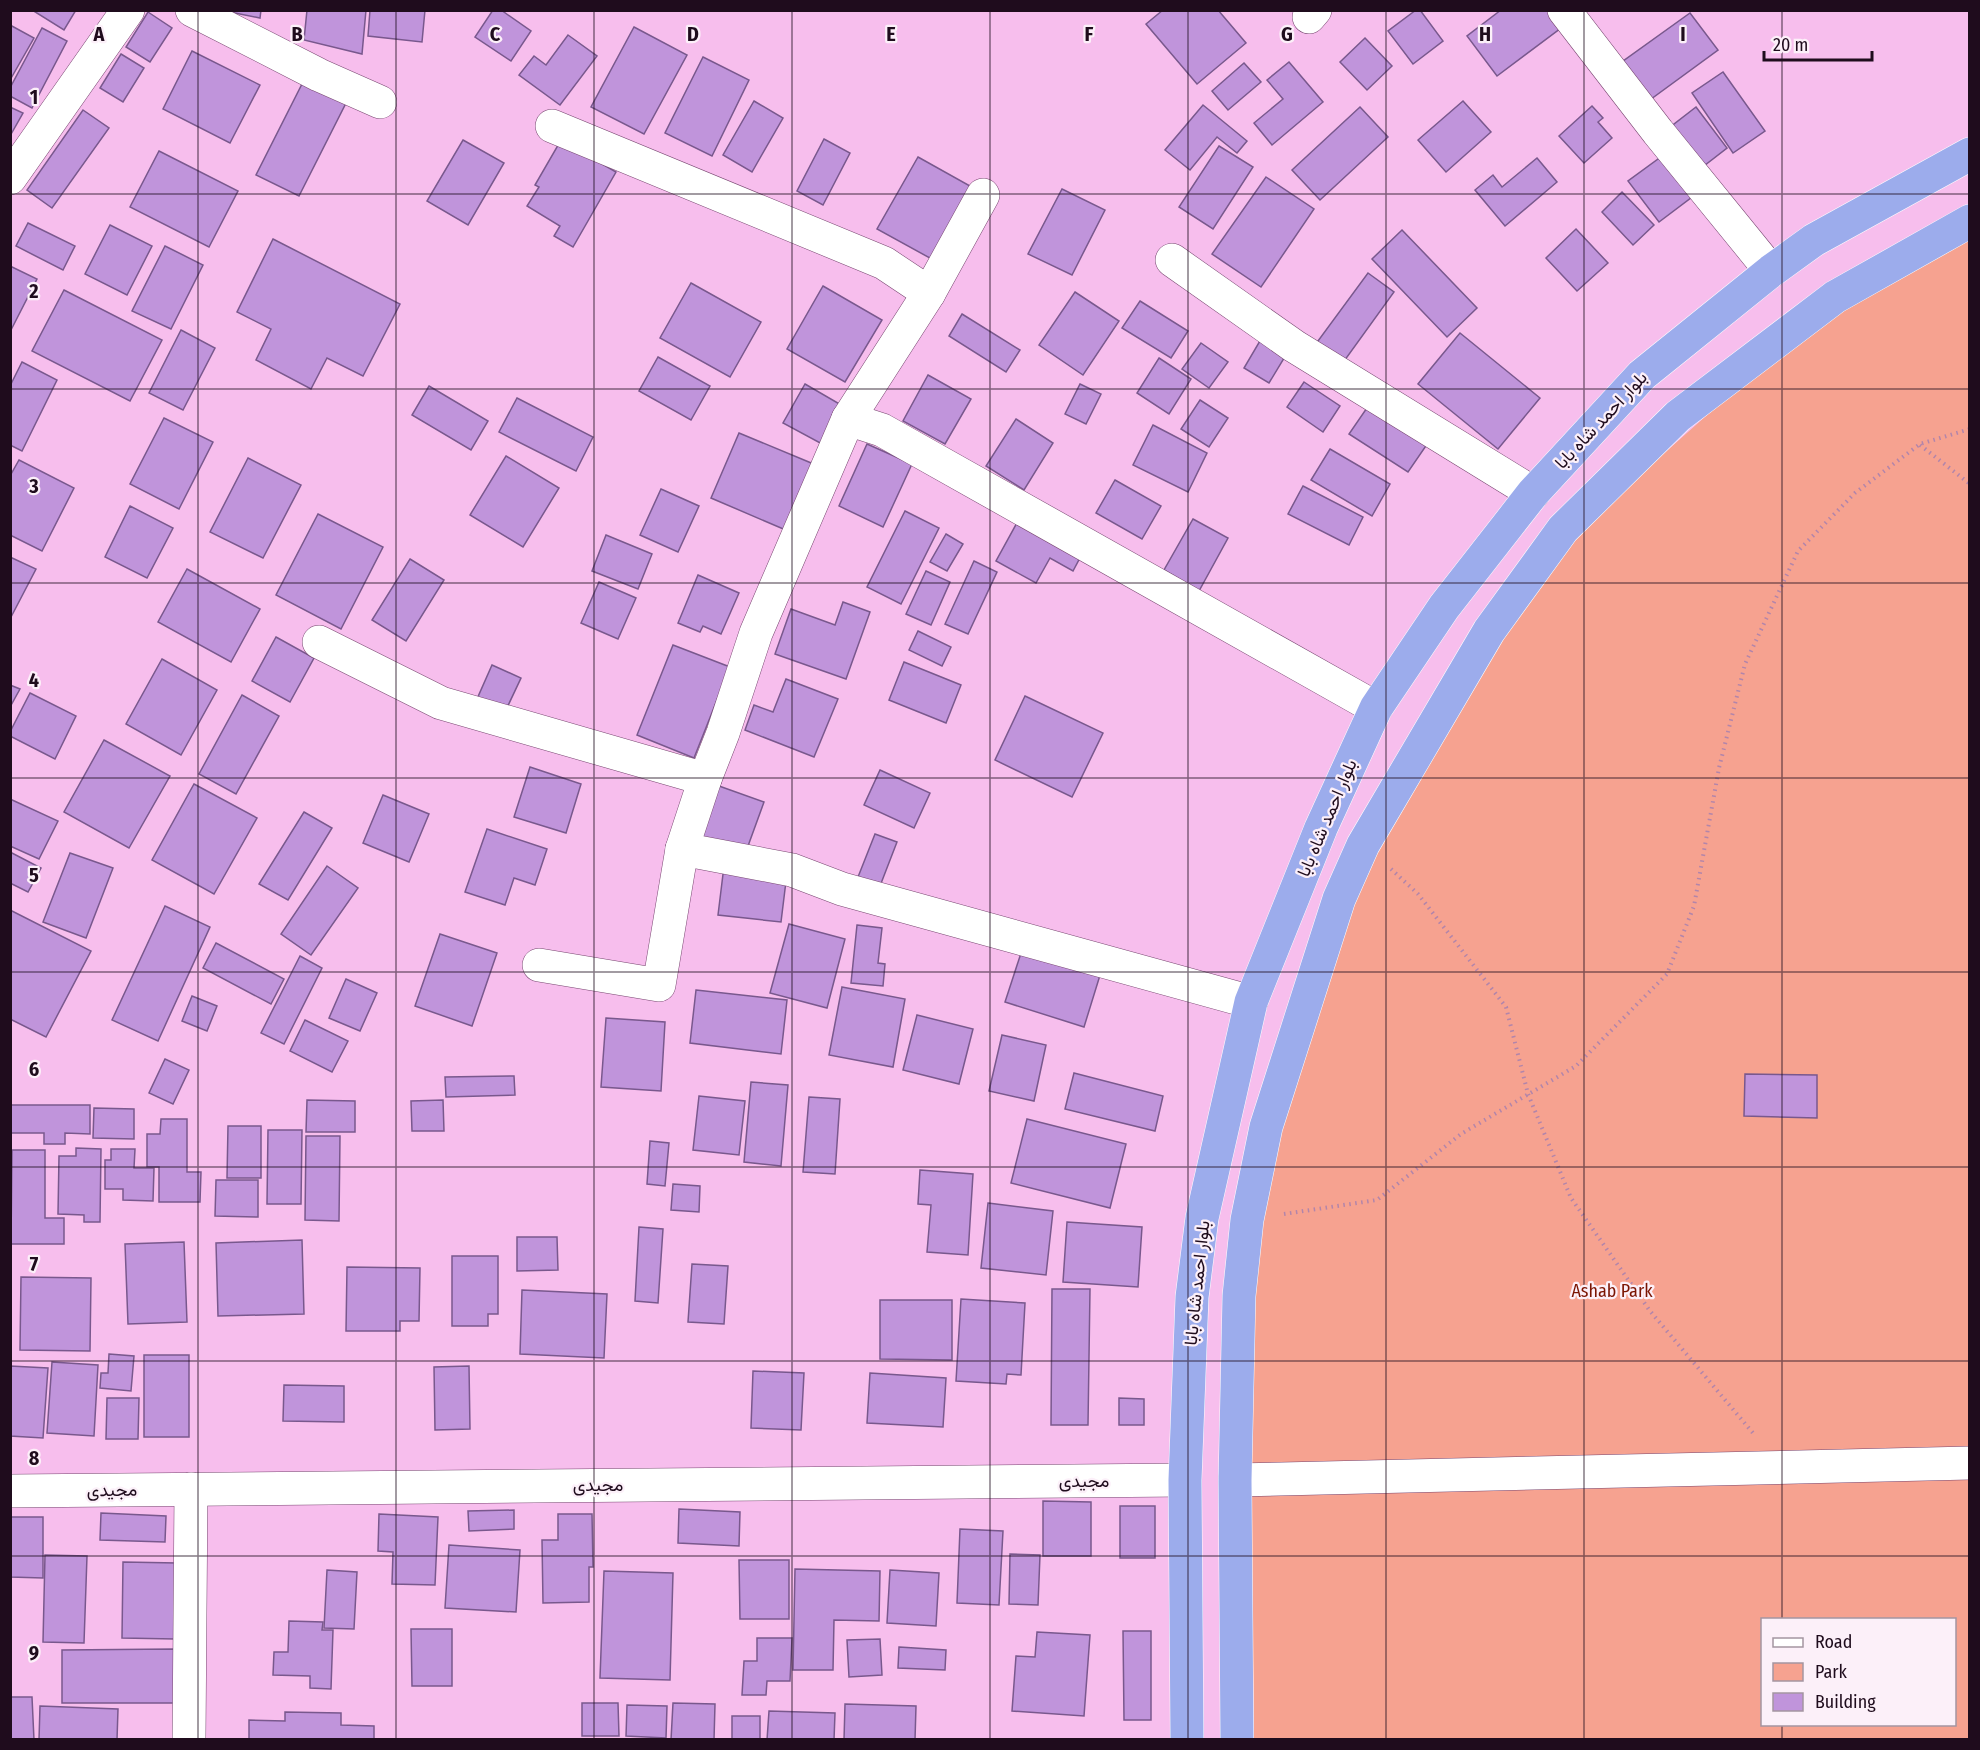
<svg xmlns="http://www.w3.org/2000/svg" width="1980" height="1750" viewBox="0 0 1980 1750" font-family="'Fira Sans Condensed',Vazirmatn,sans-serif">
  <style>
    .green { fill: #f6a290; fill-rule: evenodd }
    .building { fill: #c094db; stroke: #79588d; stroke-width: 1.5 }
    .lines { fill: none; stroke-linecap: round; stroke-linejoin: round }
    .minor-casing { stroke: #784771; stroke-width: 34 }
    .tertiary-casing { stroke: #784771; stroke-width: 34 }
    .trunk-casing { stroke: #fff; stroke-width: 34 }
    .path { stroke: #b285aa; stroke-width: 4; stroke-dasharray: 1.5 4.5; stroke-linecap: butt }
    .minor { stroke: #fff; stroke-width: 33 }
    .tertiary { stroke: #fff; stroke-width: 33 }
    .trunk { stroke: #9cacec; stroke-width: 33 }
    .grid { fill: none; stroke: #1f0c1d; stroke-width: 1.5; stroke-opacity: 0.55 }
    .labels { text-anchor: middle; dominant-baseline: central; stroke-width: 4.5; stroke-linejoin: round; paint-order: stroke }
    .street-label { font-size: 18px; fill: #1f0c1d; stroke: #fcf0f9 }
    .park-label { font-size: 18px; fill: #7b1402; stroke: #fcf0f9 }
    .grid-label { font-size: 20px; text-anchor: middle; font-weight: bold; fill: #1f0c1d; stroke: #fcf0f9; stroke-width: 4.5; stroke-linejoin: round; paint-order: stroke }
  </style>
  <rect width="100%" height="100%" fill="#f7beed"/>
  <path class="green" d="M 1969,237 L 1969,1739 L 1254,1740 L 1250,1415 L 1253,1283 L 1278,1123 L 1369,860 L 1516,609 L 1606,505 L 1752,375 L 1847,299 ZM 1762,1620 L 1954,1620 L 1954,1724 L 1762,1724 Z"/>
  <g class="building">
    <polygon points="32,10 76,10 64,30"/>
    <polygon points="220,10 261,10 260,18"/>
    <polygon points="307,10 366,10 362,54 304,40"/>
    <polygon points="370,10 425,10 422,42 368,36"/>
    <polygon points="493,10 501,10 531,31 511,61 475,37"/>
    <polygon points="1163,10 1218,10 1246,43 1197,84 1146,24"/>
    <polygon points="1416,10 1420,10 1443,41 1413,64 1388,31"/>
    <polygon points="1501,10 1548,10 1561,28 1497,76 1467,36"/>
    <polygon points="148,12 172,28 150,62 126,47"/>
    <polygon points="1690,13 1718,50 1647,102 1619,64"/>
    <polygon points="10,25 34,38 10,80"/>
    <polygon points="634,27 687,55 644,134 591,107"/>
    <polygon points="42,28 67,41 32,108 10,96 10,88"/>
    <polygon points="568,35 597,56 560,105 519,75 534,56 546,65"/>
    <polygon points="1365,38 1392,66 1367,90 1340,62"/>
    <polygon points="192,51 260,85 230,143 163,109"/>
    <polygon points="121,54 144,68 123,102 100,88"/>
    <polygon points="703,57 749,80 712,156 665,133"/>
    <polygon points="1289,62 1323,102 1272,145 1254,123 1283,99 1267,80"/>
    <polygon points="1244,63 1261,82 1228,110 1212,91"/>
    <polygon points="1723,72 1765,131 1733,153 1692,93"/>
    <polygon points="303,82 346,103 299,196 256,175"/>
    <polygon points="754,101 783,118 752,172 723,155"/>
    <polygon points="1463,101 1491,132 1446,172 1418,140"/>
    <polygon points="1203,105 1247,141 1237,153 1217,137 1190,170 1165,150"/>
    <polygon points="1592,106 1603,118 1598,122 1612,138 1584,163 1559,136"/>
    <polygon points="10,107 23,113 10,136"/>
    <polygon points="1360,107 1388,137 1320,200 1292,170"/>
    <polygon points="1696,107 1727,148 1700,169 1669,128"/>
    <polygon points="83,110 109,128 52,208 27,190"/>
    <polygon points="824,139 850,153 823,205 797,191"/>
    <polygon points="463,140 504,163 468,225 427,201"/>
    <polygon points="561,140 616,172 573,247 554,236 560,226 527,206 539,187 535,185"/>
    <polygon points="1219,146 1253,167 1213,229 1179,207"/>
    <polygon points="159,151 238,191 209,247 130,207"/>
    <polygon points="1669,151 1700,191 1659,222 1628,181"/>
    <polygon points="918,157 979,191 939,263 877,229"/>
    <polygon points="1537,158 1557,182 1505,226 1475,190 1493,175 1502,187"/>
    <polygon points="1266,177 1314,209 1261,287 1212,254"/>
    <polygon points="1062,189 1105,210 1072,275 1028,254"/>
    <polygon points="1622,192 1654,225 1633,245 1602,212"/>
    <polygon points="28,223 75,246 63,270 16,246"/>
    <polygon points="110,225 152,246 127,295 85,274"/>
    <polygon points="1576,229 1608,263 1577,291 1546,258"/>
    <polygon points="1402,230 1477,308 1447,337 1372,259"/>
    <polygon points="273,239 400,304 363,376 327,358 311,389 256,360 271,329 237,312"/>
    <polygon points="165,246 203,265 171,329 132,311"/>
    <polygon points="10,266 37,279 10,332"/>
    <polygon points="1368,273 1394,292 1342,364 1315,345"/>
    <polygon points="691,283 761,322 730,377 660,338"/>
    <polygon points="823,286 882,320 845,382 787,349"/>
    <polygon points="64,290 162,340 130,401 32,351"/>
    <polygon points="1075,292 1119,321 1083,375 1039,345"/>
    <polygon points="1140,301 1188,331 1171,358 1122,328"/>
    <polygon points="962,314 1020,350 1006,372 949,336"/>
    <polygon points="181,330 215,348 183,410 149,393"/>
    <polygon points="1460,333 1540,398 1498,449 1418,384"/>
    <polygon points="1264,334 1289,350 1269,383 1244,368"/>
    <polygon points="1201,343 1228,362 1209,388 1182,369"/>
    <polygon points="658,357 710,386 691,420 639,391"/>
    <polygon points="1159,358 1191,379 1169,414 1137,393"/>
    <polygon points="22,362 57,380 22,451 10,445 10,386"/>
    <polygon points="928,375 971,399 945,444 903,421"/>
    <polygon points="1304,382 1340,406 1323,432 1287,407"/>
    <polygon points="805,384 843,406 822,444 783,423"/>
    <polygon points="1080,384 1101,394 1086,424 1065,414"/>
    <polygon points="429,386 488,421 471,450 412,415"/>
    <polygon points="517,398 593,437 576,471 499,432"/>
    <polygon points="1200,400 1228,418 1209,447 1181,429"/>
    <polygon points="1371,402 1430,440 1408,472 1349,434"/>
    <polygon points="164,418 213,442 179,509 130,484"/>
    <polygon points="1016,419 1053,443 1024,490 986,466"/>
    <polygon points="1153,425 1207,453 1188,492 1133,465"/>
    <polygon points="739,433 816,465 788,531 711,498"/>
    <polygon points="867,444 912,464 883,527 839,506"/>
    <polygon points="1330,449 1390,484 1372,516 1311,480"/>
    <polygon points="506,456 559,488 523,547 470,515"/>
    <polygon points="248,458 301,485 263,558 210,532"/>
    <polygon points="19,460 74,488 42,551 10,535 10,476"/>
    <polygon points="1115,480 1161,506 1142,539 1096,513"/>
    <polygon points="1303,486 1363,517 1349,545 1288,514"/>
    <polygon points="661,489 699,506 678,552 640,535"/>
    <polygon points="130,506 173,528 147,578 105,557"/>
    <polygon points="905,511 939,528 901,604 867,587"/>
    <polygon points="318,514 383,547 341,629 276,595"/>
    <polygon points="1019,519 1082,554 1073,571 1050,558 1036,583 996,561"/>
    <polygon points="1193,519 1228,538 1199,591 1164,570"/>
    <polygon points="946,534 963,544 947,571 930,562"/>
    <polygon points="606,535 652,554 638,589 592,571"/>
    <polygon points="10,557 36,569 10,619"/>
    <polygon points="410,559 444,580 406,641 372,620"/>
    <polygon points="974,561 997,572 968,634 945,624"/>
    <polygon points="187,569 260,609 231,662 158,622"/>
    <polygon points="926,571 950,582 931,625 906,614"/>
    <polygon points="698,575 739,593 721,634 703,626 700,632 678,623"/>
    <polygon points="599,582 636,598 618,639 581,623"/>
    <polygon points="843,602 870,612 846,679 775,654 791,609 835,625"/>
    <polygon points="918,631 951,647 942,666 909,650"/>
    <polygon points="276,637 314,658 290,702 252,681"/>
    <polygon points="673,645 730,667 694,758 637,735"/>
    <polygon points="162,659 217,690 181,755 126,724"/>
    <polygon points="904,662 961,685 946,723 889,700"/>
    <polygon points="492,665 521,678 505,712 477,699"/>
    <polygon points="786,679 838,699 814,757 745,730 754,705 773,712"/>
    <polygon points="10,685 20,689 10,707"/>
    <polygon points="30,693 76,716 55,759 10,736 10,732"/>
    <polygon points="242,695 279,716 236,794 199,774"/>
    <polygon points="1025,696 1103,733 1072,797 995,760"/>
    <polygon points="104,740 170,776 129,848 64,812"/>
    <polygon points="530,767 581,784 566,833 514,817"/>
    <polygon points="880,770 930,793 914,828 864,805"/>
    <polygon points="194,784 257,818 214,894 152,860"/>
    <polygon points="719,786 764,802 744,857 699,841"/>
    <polygon points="383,795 429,814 409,862 363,843"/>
    <polygon points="10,799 58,821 39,859 10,846"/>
    <polygon points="304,812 332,828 288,900 259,884"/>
    <polygon points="487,829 547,849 535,885 514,878 505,905 465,892"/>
    <polygon points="875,834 897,842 880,886 858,877"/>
    <polygon points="10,852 41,868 28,892 10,883"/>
    <polygon points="70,853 113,868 86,938 43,922"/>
    <polygon points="327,866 358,888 311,955 281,934"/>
    <polygon points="724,866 787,873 781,922 718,915"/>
    <polygon points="165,906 210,927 158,1041 112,1020"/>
    <polygon points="10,910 91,951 46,1037 10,1019"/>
    <polygon points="789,924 845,939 827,1008 770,993"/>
    <polygon points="857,925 882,928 878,963 885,964 883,986 851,983"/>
    <polygon points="440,934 497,953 472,1026 415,1006"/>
    <polygon points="216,943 284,979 271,1004 203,968"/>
    <polygon points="1023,947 1101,972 1084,1027 1005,1002"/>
    <polygon points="300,956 322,968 284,1044 261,1033"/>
    <polygon points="346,979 377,993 360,1031 329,1018"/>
    <polygon points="842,987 905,999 893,1067 829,1055"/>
    <polygon points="696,990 787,1000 781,1054 690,1043"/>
    <polygon points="192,996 217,1006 207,1031 182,1021"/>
    <polygon points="917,1015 973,1029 959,1084 903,1070"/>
    <polygon points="606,1018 665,1022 661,1091 601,1087"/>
    <polygon points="305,1020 348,1041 332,1072 290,1051"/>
    <polygon points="1002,1035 1046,1045 1034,1101 989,1091"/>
    <polygon points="165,1059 189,1070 173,1104 149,1093"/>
    <polygon points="1074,1073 1163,1096 1155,1131 1065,1109"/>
    <polygon points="1745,1074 1817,1075 1817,1118 1744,1116"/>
    <polygon points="514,1076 515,1095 446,1097 445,1077"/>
    <polygon points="751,1082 788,1085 781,1166 744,1162"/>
    <polygon points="699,1096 745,1101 739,1155 693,1150"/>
    <polygon points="809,1097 840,1099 835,1174 803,1172"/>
    <polygon points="307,1100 355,1101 355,1132 306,1132"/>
    <polygon points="443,1100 444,1131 412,1131 411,1101"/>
    <polygon points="10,1105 90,1105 90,1134 65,1133 65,1144 44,1144 44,1133 10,1133"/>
    <polygon points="94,1108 134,1109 134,1139 93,1138"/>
    <polygon points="161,1119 187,1119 187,1172 201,1172 200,1202 159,1202 159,1167 147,1167 147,1134 160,1134"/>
    <polygon points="1027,1119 1126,1144 1110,1208 1011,1183"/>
    <polygon points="228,1126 261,1126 261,1178 227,1178"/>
    <polygon points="268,1130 302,1130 301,1204 267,1204"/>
    <polygon points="306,1136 340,1136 339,1221 305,1220"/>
    <polygon points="650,1141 669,1143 665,1186 647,1184"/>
    <polygon points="76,1148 101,1149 100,1222 84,1222 84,1215 58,1214 59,1156 76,1156"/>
    <polygon points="111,1149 135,1149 134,1168 154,1168 153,1201 123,1200 123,1189 105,1189 105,1160 111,1160"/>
    <polygon points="12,1150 45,1150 45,1218 64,1218 64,1244 11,1244"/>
    <polygon points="920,1170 973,1174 968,1255 927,1252 931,1205 918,1204"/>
    <polygon points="216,1180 258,1180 258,1217 215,1216"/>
    <polygon points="673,1184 700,1186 699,1212 671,1210"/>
    <polygon points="988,1203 1053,1211 1046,1275 981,1268"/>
    <polygon points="1067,1222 1142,1227 1138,1287 1063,1282"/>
    <polygon points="639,1227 663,1229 658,1303 635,1301"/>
    <polygon points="517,1237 557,1237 558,1270 517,1271"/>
    <polygon points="302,1240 304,1314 218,1316 216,1243"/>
    <polygon points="184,1242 187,1322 128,1324 125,1244"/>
    <polygon points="452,1256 498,1256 498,1314 488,1314 488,1326 452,1326"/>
    <polygon points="692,1264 728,1266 724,1324 688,1322"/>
    <polygon points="347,1267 420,1268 419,1321 400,1321 400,1331 346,1331"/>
    <polygon points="21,1277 91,1278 90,1351 20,1350"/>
    <polygon points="1052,1289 1090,1289 1088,1425 1051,1425"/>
    <polygon points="522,1290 607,1294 604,1358 520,1354"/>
    <polygon points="961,1299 1025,1303 1021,1375 1007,1374 1006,1384 956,1381"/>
    <polygon points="880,1300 952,1300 952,1360 880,1359"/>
    <polygon points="109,1354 134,1356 131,1391 100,1388 101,1373 108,1373"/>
    <rect x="144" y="1355" width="45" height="82"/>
    <polygon points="52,1362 98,1365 94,1436 47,1433"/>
    <polygon points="10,1366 48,1368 43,1438 10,1436"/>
    <polygon points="469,1366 470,1429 435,1430 434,1367"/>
    <polygon points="753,1371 804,1373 801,1430 751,1428"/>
    <polygon points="870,1373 946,1378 943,1427 867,1423"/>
    <polygon points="284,1385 344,1386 344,1422 283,1421"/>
    <polygon points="107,1398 139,1398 138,1439 106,1439"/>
    <polygon points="1119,1398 1144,1399 1144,1425 1119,1425"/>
    <polygon points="1043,1501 1091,1502 1091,1556 1043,1556"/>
    <rect x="1120" y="1506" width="35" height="52"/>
    <polygon points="679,1509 740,1512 739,1546 678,1543"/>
    <polygon points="514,1510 514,1529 469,1531 468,1511"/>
    <polygon points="101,1513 166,1516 165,1542 100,1540"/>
    <polygon points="379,1514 438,1517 435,1585 392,1584 393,1552 378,1551"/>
    <polygon points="558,1514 592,1514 593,1567 589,1567 589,1602 543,1603 542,1540 558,1540"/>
    <polygon points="10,1517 43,1517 43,1578 10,1577"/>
    <polygon points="960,1529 1003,1531 999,1605 957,1603"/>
    <polygon points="449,1545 520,1550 516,1612 445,1608"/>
    <polygon points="1010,1554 1040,1555 1038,1605 1009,1604"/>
    <polygon points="45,1555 87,1556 84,1643 43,1642"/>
    <polygon points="739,1560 789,1560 789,1619 740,1619"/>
    <polygon points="123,1562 177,1563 175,1639 122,1638"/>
    <polygon points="795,1569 880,1571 879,1621 834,1620 833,1670 793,1670"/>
    <polygon points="327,1570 357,1572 354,1629 324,1628"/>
    <polygon points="890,1570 939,1573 936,1626 887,1623"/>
    <polygon points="604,1571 673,1573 670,1680 600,1678"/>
    <polygon points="289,1621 323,1622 322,1630 333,1630 331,1689 310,1688 310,1676 273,1675 274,1652 288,1652"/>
    <polygon points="411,1629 452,1629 452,1686 412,1686"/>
    <polygon points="1123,1631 1151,1631 1151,1720 1124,1720"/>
    <polygon points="1037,1632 1090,1635 1084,1716 1012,1711 1016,1656 1035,1657"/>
    <polygon points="757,1638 792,1638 790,1681 767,1681 766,1695 742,1695 744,1661 757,1661"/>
    <polygon points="880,1639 882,1675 849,1677 847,1640"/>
    <polygon points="899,1647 946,1650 945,1670 898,1668"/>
    <polygon points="174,1649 174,1703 62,1703 62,1650"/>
    <polygon points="10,1697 32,1697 34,1740 10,1740"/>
    <polygon points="582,1703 618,1703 619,1736 582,1736"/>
    <polygon points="673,1703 715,1704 714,1740 671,1740"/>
    <polygon points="845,1704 916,1706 915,1740 844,1740"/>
    <polygon points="627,1705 667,1706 666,1738 626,1736"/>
    <polygon points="40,1706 118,1709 117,1740 39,1740"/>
    <polygon points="769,1711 835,1713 834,1740 767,1740"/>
    <polygon points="285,1712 341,1713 341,1725 374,1726 374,1740 249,1740 249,1720 285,1721"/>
    <rect x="732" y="1716" width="28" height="24"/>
  </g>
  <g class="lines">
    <g class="minor-casing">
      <g id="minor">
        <polyline points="192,10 319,75 380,102"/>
        <polyline points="1564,10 1658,132 1771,271"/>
        <polyline points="1309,17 1315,10"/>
        <polyline points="552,126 884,263 929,293"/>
        <polyline points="1172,260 1294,346 1533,493"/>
        <polyline points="848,419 882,430 1376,708"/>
        <polyline points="319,642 441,703 705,779"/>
        <polyline points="682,849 792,870 842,889 1251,1002"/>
        <polyline points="539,965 659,985 682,849 705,779 723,733 756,633 848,419 929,293 983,195"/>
        <polyline points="1235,1480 1970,1463"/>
        <polyline points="10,1491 1185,1480"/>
        <polyline points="189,1740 191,1489"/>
      </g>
    </g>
    <g class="tertiary-casing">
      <polyline id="tertiary" points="10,178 128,10"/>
    </g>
    <g class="trunk-casing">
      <g id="trunk">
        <polyline points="1187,1740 1185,1480 1192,1297 1202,1218 1251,1002 1321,828 1376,708 1444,607 1533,493 1642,375 1771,271 1814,240 1970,154"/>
        <polyline points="1237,1740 1235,1480 1239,1296 1247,1220 1266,1127 1339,899 1363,845 1489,631 1563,529 1678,416 1835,297 1970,221"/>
      </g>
    </g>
    <g class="path">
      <polyline points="1920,445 1970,484"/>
      <polyline points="1391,869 1418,894 1506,1007 1528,1094 1571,1198 1650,1311 1753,1433"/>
      <polyline points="1284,1214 1377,1200 1461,1134 1576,1066 1667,974 1694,906 1719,768 1745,664 1798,551 1855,493 1920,444 1970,429"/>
    </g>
    <use href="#minor" class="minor"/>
    <use href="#tertiary" class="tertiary"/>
    <use href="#trunk" class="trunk"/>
  </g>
  <path class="grid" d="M 198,10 L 198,1740M 396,10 L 396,1740M 594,10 L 594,1740M 792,10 L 792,1740M 990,10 L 990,1740M 1188,10 L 1188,1740M 1386,10 L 1386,1740M 1584,10 L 1584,1740M 1782,10 L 1782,1620M 10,194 L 1970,194M 10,389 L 1970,389M 10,583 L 1970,583M 10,778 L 1970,778M 10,972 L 1970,972M 10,1167 L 1970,1167M 10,1361 L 1970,1361M 10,1556 L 1970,1556M 1782,1724 L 1782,1740"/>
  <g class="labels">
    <g class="street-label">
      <text transform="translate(1601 420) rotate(-47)">بلوار احمد شاه بابا</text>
      <text transform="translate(1327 818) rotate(-67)">بلوار احمد شاه بابا</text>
      <text transform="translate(1197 1283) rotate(-84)">بلوار احمد شاه بابا</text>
      <text x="1084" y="1481">مجیدی</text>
      <text x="598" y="1485">مجیدی</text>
      <text transform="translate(112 1490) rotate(-1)">مجیدی</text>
    </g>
    <g class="park-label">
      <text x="1612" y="1291">Ashab Park</text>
    </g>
  </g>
  <g class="grid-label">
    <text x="99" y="41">A</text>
    <text x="297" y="41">B</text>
    <text x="495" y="41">C</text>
    <text x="693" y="41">D</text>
    <text x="891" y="41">E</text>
    <text x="1089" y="41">F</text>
    <text x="1287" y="41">G</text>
    <text x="1485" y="41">H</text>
    <text x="1683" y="41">I</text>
    <text x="34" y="104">1</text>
    <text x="34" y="298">2</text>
    <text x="34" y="493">3</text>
    <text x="34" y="687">4</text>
    <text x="34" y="882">5</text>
    <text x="34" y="1076">6</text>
    <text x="34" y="1271">7</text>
    <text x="34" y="1465">8</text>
    <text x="34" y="1660">9</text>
  </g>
  <rect width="1980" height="1750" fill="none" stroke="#1f0c1d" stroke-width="24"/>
  <rect x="1761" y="1618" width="195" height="108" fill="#fcf0f9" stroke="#a495a1" stroke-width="1.5"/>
  <rect x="1773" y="1638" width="30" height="9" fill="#ffffff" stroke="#a495a1" stroke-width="1.5"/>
  <text x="1815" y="1648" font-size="18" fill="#1f0c1d">Road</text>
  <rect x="1773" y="1663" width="30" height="18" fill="#f6a290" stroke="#a495a1" stroke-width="1.5"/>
  <text x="1815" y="1678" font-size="18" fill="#1f0c1d">Park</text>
  <rect x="1773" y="1693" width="30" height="18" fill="#c094db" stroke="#a495a1" stroke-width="1.5"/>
  <text x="1815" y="1708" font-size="18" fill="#1f0c1d">Building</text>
  <path d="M1764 51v9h108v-9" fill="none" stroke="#1f0c1d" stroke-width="3"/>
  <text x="1773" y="51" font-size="18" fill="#1f0c1d" stroke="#fcf0f9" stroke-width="4.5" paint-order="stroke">20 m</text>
</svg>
